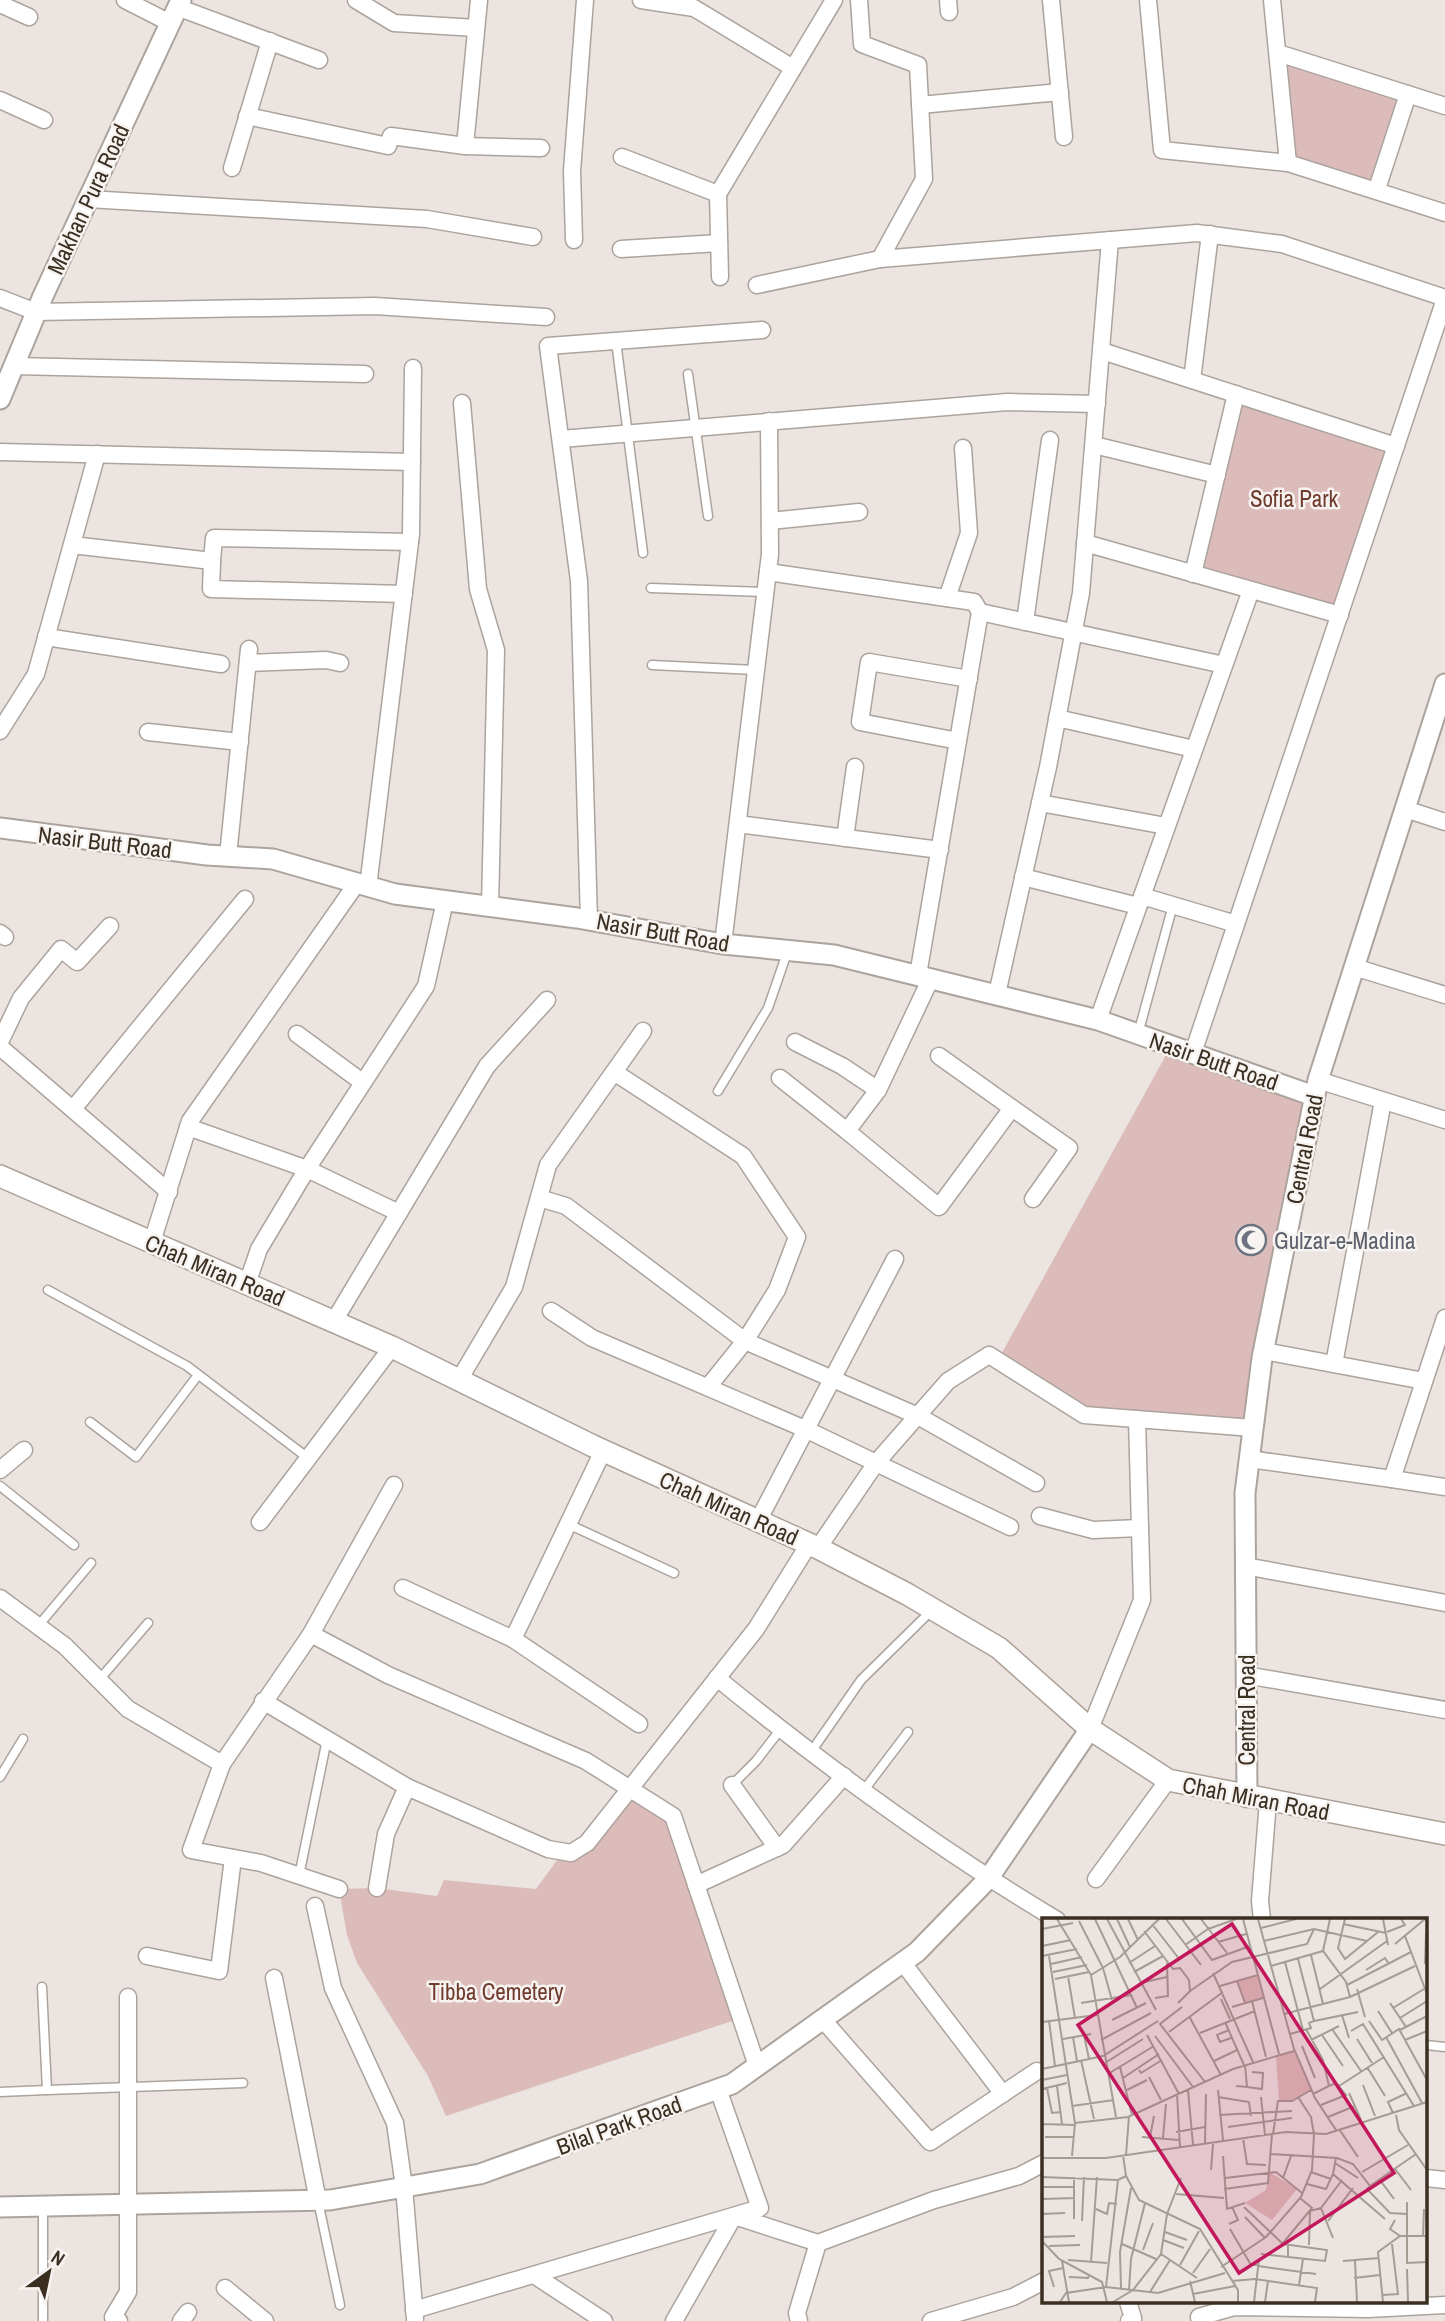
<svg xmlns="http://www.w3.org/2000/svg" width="1445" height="2321" viewBox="0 0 1445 2321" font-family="'Archivo Narrow',sans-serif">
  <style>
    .green { fill: #dbbcba }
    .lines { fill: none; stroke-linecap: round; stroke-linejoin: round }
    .service-casing { stroke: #aca39c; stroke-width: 11 }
    .minor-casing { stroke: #aca39c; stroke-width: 19 }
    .tertiary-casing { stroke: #aca39c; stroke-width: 23 }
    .secondary-casing { stroke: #ada197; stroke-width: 24 }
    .service { stroke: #fff; stroke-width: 8 }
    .minor { stroke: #fff; stroke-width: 16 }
    .tertiary { stroke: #fff; stroke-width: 19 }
    .secondary { stroke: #fff; stroke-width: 21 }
    .labels { text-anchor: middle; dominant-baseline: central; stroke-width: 5; stroke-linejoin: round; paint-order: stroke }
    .street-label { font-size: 23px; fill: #3b2f22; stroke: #f7f3f1 }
    .park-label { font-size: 23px; fill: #703a2d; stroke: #f7f3f1 }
    .worship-label { font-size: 23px; fill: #5b616d; stroke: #f7f3f1; text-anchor: start }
    .inset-road { fill: none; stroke: #a59c94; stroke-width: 2 }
    .view { fill: #c2185b; fill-opacity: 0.15; stroke: #c2185b; stroke-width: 3.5 }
    .inset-edge { fill: none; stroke: #3b2f22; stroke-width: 3.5 }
  </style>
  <rect width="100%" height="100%" fill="#ebe4e0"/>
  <g class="green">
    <polygon points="1278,53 1408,94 1377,189 1288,163"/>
    <polygon points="1236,394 1396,446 1340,615 1193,574"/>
    <polygon points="1171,1046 1314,1096 1253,1428 1084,1415 998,1360"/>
    <polygon points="631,1788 673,1816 741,2018 446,2116 428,2076 357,1963 347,1935 339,1889 377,1888 437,1896 444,1880 536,1889 563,1852 572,1853"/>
  </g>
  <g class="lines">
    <g class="service-casing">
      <g id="service">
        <polyline points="616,341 643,553"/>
        <polyline points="688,374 708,516"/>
        <polyline points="651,588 765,592"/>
        <polyline points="652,665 755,670"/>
        <polyline points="1138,1034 1173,905"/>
        <polyline points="718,1091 768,1008 788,950"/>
        <polyline points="48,1290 187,1366 308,1458"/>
        <polyline points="90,1422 136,1457 198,1375"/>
        <polyline points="0,1486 74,1545"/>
        <polyline points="568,1524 674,1573"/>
        <polyline points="38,1626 91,1563"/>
        <polyline points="99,1680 148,1623"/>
        <polyline points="811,1752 861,1680 931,1611"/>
        <polyline points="0,1777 23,1739"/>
        <polyline points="732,1785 756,1761 780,1730"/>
        <polyline points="864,1790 908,1732"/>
        <polyline points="299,1876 327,1739"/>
        <polyline points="1426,2045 1445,2047"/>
        <polyline points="47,2090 243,2083"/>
        <polyline points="0,2092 47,2090 42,1987"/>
        <polyline points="318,2201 340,2305"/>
        <polyline points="43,2206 43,2321"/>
      </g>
    </g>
    <g class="minor-casing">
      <g id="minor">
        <polyline points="125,0 170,23"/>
        <polyline points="356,0 394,23 476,28"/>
        <polyline points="641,0 694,8 793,68"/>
        <polyline points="948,0 949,12"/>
        <polyline points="1051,0 1064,137"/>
        <polyline points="1148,0 1162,150 1288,163 1445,213"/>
        <polyline points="1272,0 1288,163"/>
        <polyline points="0,4 29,17"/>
        <polyline points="177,7 319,60"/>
        <polyline points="1278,53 1445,106"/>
        <polyline points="0,100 44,120"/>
        <polyline points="920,105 1060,92"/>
        <polyline points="247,116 388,146 391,136 465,146 541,148"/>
        <polyline points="465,146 479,0"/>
        <polyline points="622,157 718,194 834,0"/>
        <polyline points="232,168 270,41"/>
        <polyline points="1377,189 1408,94"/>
        <polyline points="718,194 720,277"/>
        <polyline points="88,199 427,219 533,237"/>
        <polyline points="574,240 572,171 585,0"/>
        <polyline points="621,249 719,243"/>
        <polyline points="880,259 1197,233 1282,244 1445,298"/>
        <polyline points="757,285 880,259 924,179 918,65 862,44 859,0"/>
        <polyline points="0,298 36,312 375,306 546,317"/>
        <polyline points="1102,351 1396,446"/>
        <polyline points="14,366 365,374"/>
        <polyline points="1192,380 1210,234"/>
        <polyline points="462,403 478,589 496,650 490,907"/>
        <polyline points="561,439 1007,402 1097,404"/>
        <polyline points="1094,445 1217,475"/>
        <polyline points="0,452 412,462"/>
        <polyline points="770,521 859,512"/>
        <polyline points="1085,543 1340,615"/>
        <polyline points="72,545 212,561 214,538 410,542"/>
        <polyline points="212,561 211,589 404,594"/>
        <polyline points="768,572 974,602 980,612 918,975"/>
        <polyline points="1193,574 1236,394"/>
        <polyline points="947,598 969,533 963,448"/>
        <polyline points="980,612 1224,665"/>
        <polyline points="1025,622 1050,440"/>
        <polyline points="46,637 221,664"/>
        <polyline points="248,663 326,660 340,663"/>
        <polyline points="1057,718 1194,749"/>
        <polyline points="0,731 36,674 97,454"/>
        <polyline points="148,732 240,742"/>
        <polyline points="958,741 860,722 869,662 969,679"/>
        <polyline points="1040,803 1166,826"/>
        <polyline points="1405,809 1445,822"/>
        <polyline points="738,824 940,850"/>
        <polyline points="845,838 855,767"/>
        <polyline points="228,856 249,649"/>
        <polyline points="1023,877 1138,906"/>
        <polyline points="368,887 411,534 413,368"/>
        <polyline points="1142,896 1236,924"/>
        <polyline points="589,920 579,581 548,346 762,330"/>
        <polyline points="0,933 5,937"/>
        <polyline points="723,944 770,554 769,421"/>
        <polyline points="1354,967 1445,995"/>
        <polyline points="997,994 1048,767 1081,593 1110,240"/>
        <polyline points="1098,1020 1251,590"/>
        <polyline points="297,1034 362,1082"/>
        <polyline points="0,1042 21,998 61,949 77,962 110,926"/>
        <polyline points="795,1042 842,1066 878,1090"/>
        <polyline points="0,1047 169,1192"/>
        <polyline points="1193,1053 1445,299"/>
        <polyline points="614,1072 743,1156 797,1237 777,1290 745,1341 708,1387"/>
        <polyline points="780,1078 847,1131 878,1090 931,978"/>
        <polyline points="1318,1080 1445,1120"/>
        <polyline points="1012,1108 1069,1148 1033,1199"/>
        <polyline points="73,1109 245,899"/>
        <polyline points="188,1127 307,1169 399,1213"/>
        <polyline points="847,1131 939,1207 1012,1108 939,1056"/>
        <polyline points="539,1198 566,1206 745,1341 918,1416 1036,1483"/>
        <polyline points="152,1242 190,1121 357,883"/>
        <polyline points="247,1284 259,1249 307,1169 426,986 445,901"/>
        <polyline points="551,1311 592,1338 805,1429 1010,1527"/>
        <polyline points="334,1321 487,1066 547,1000"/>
        <polyline points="1264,1351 1424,1381"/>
        <polyline points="1334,1364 1383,1101"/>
        <polyline points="459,1380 514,1287 548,1165 643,1031"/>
        <polyline points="603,1451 513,1639 639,1724"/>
        <polyline points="1249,1459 1392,1479 1445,1318"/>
        <polyline points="0,1470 24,1450"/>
        <polyline points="1392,1479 1445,1487"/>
        <polyline points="1040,1516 1093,1530 1140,1528"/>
        <polyline points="758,1521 895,1259"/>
        <polyline points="260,1522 392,1347"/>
        <polyline points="818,1548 876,1463 948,1381 989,1355 1084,1415 1253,1428"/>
        <polyline points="1245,1566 1445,1603"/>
        <polyline points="403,1588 513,1639"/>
        <polyline points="0,1598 65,1646 128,1709 222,1764"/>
        <polyline points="311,1634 388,1675 586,1761 673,1816 757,2066"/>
        <polyline points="1246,1675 1445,1710"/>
        <path d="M 717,1678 C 825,1766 938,1849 1057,1920"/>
        <polyline points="263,1701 407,1787 548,1849 571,1853 587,1843 756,1629 809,1544"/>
        <polyline points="1090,1729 1142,1600 1137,1419"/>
        <polyline points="732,1785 777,1848"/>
        <polyline points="1096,1879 1168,1780"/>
        <polyline points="696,1885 783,1845 844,1776"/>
        <polyline points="377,1888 386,1834 407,1787"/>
        <polyline points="339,1889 261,1863 191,1850 222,1764 311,1634 394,1485"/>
        <polyline points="315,1906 333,1988 395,2123 404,2187 415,2319"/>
        <polyline points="1262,1920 1260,1901 1268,1801"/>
        <polyline points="147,1956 219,1971 233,1858"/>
        <polyline points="903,1963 1003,2094"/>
        <polyline points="274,1978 318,2201"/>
        <polyline points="824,2021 930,2142 1037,2071"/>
        <polyline points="1426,2178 1445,2180"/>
        <polyline points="534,2275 604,2321"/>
        <polyline points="225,2288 265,2321"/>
        <polyline points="1128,2302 1133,2318 1129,2321"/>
        <polyline points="414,2310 760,2208 718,2089"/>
        <polyline points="119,2321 113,2317 128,2292 128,1997"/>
        <polyline points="181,2321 188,2312"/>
        <polyline points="674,2321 734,2216 818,2243 934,2200 1019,2176 1044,2163"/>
        <polyline points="799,2321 797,2313 818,2243"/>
        <polyline points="931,2321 1013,2297 1044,2281"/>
        <polyline points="1200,2321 1199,2317 1234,2307 1368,2309 1445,2305"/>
      </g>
    </g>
    <g class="tertiary-casing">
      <g id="tertiary">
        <polyline points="0,399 43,296 181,0"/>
        <polyline points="0,828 207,855 273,859 395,894 577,918 723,944 834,955 1098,1020 1314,1096"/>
        <polyline points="1247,1797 1245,1493 1262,1358 1318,1080 1445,684"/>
        <polyline points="0,2207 330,2200 480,2174 732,2084 917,1952 988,1879 1090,1729"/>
      </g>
    </g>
    <g class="secondary-casing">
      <polyline id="secondary" points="0,1176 392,1347 593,1446 818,1548 907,1594 999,1648 1090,1729 1168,1780 1445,1834"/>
    </g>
    <use href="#service" class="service"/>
    <use href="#minor" class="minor"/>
    <use href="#tertiary" class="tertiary"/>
    <use href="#secondary" class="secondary"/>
  </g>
  <defs>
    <g id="mosque-ring" transform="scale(1.575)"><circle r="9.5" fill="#f7f3f1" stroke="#6b7280" stroke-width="1.5"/><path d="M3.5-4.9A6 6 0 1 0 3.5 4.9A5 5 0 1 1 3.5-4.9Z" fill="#6b7280"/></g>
  </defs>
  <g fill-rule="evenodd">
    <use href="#mosque-ring" x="1251" y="1240"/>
  </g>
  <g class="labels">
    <g class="street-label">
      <text transform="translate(88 199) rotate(-65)">Makhan Pura Road</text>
      <text transform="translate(105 842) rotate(7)">Nasir Butt Road</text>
      <text transform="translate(663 932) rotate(10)">Nasir Butt Road</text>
      <text transform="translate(1214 1061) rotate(19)">Nasir Butt Road</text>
      <text transform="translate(1304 1149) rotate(-79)">Central Road</text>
      <text transform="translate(215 1270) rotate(23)">Chah Miran Road</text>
      <text transform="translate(729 1508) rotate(24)">Chah Miran Road</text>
      <text transform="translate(1246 1710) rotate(-90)">Central Road</text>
      <text transform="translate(1256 1798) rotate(11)">Chah Miran Road</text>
      <text transform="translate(619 2125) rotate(-20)">Bilal Park Road</text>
    </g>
    <g class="park-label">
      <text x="1294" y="498">Sofia Park</text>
      <text x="496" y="1991">Tibba Cemetery</text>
    </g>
    <g class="worship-label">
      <text x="1274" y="1240">Gulzar-e-Madina</text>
    </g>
  </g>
  <g transform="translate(1042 1918)">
    <rect width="385" height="385" fill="#ebe4e0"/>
    <path d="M 216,57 L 222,79 L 203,85 L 195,63 ZM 252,133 L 269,172 L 250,183 L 237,183 L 234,137 ZM 227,254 L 255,271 L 230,302 L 203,285 L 224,272 Z" fill="#dbbcba"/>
    <path class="inset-road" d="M 15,1 L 49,57 L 74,199M 53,1 L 95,90M 65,1 L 114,92M 75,1 L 88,29M 86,1 L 96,22M 124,1 L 159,47M 140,1 L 170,42 L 208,28M 159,1 L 185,35M 201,1 L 237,136M 216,1 L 252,131 L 273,180 L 294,212M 303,1 L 296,30 L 303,41 L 336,14M 341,1 L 346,27M 37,3 L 61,50 L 70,82M 110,6 L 138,42M 301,6 L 344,15M 219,10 L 254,1M 0,11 L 31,5M 166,11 L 194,1M 102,13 L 131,51 L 138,50 L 147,62 L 148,73 L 136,85M 345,14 L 363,7 L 359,1M 363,18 L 385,76M 222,23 L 272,11 L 325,23M 176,24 L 204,16M 353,26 L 383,1M 143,27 L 166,11M 0,28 L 29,22M 281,33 L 288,1M 269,37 L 281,86M 0,38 L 35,31M 7,38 L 33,205 L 30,238M 256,41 L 272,103 L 316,94M 243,44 L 261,112M 87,45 L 113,28M 9,46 L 40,39M 383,46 L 384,16M 229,48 L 281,33 L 304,64 L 308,79 L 242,96M 324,52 L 343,40 L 347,46M 11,54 L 45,47M 92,54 L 121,38M 171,55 L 211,144M 49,57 L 78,39 L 117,1M 26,58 L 33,100M 13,61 L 47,54M 195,63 L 203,85M 98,65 L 125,59M 305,67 L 369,34M 178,68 L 216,57M 278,71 L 345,23M 315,71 L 323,99M 148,73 L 190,44 L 265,26 L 272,11M 308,79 L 373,48M 113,80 L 126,78 L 125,45M 179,81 L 188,101M 210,83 L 224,139M 39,85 L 89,77M 348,85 L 364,109M 140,89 L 118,106 L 163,164M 190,89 L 221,80M 351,90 L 382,71M 336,93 L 350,115M 300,97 L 307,120M 147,98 L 179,157M 358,100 L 385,83M 70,102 L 104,85M 7,103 L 13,148M 327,103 L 340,122 L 357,111 L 385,162M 0,104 L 55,97M 183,104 L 202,147M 264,111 L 281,142 L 287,168 L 271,176M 290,111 L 319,153M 187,112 L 175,117 L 178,124 L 189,120M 358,112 L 385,98M 309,113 L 321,106 L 372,188M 127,114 L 181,74M 158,115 L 213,93M 248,116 L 269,110 L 267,105 L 272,103M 42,117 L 47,141M 105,117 L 137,176M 280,117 L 301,148M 113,118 L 151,169M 31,119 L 35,143M 344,119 L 380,185M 21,121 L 49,116M 315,121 L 330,145M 59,122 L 109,95M 269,122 L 297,108M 363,122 L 385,113M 260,128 L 273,160M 39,142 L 52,201M 172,143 L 195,132M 63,145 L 101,121M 78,149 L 90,197M 325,149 L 343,178M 0,151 L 61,138 L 116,103M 97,152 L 99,155 L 120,142M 66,156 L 112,128M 107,159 L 119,182M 81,160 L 117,136M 0,162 L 25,157M 321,167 L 333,198M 15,168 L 20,206M 194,168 L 205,169 L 203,147M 297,168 L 342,139M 205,169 L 220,171 L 221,155 L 210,154M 5,170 L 10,195 L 19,194M 0,171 L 25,165M 85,172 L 105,162M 146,172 L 151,227M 176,172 L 181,222M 307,175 L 319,202M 135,176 L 138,229M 176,179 L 207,184 L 209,198M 219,179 L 223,217M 279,187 L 304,177 L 294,165 L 287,168M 0,188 L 0,225M 30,188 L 72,182M 351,195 L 346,184 L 365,175M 177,197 L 250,193M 354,197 L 357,212 L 385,252M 286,199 L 313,188M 33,205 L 86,199 L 191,151 L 252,133M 0,206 L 33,207M 186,209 L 250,200M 297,211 L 316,239M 134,214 L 163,209M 231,216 L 236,183 L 250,183 L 269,172M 3,219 L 32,219M 100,219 L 137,222M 108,219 L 112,198M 121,220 L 124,186M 201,220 L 205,246 L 224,247M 163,225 L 164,176M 229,236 L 295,240 L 311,246 L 328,268 L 325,271 L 348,295 L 365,296M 81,237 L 84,258 L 97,282 L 158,311 L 196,372 L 196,384M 84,237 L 87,198M 181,238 L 185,291 L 203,285M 0,240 L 64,240 L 244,214 L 284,216 L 385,184M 294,240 L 291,256 L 343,301M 293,245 L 316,260M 353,251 L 369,272M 169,252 L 171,226M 269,254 L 289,261M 320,254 L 366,227M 0,259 L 76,262 L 84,258M 32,259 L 32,301M 183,260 L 234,254 L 260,275M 241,260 L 249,238M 338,262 L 352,281M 265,266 L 284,271 L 291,256M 328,268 L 374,236M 0,269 L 33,269M 182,271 L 226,265 L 230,216M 134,276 L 182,280M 0,281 L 33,280M 365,284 L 365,345 L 385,344M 202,289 L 241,326 L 285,332 L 283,343 L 246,339M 279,290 L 291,320M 54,291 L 65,296 L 67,285 L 75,286M 0,296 L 23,295M 203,299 L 223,320M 353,302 L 348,311 L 358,318 L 385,318M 40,303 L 42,259M 286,303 L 311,270M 187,306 L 196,302 L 190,289M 188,311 L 209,347 L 216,347M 123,314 L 145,322M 381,318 L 382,291M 0,319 L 33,318M 121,322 L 142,330M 0,323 L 17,341 L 60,364 L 65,384M 241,325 L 270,290 L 258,280M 80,326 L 114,341M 267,327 L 268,293 L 279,290 L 300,262M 7,328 L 38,327M 101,332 L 111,305M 119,336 L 155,360M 219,336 L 246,339 L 246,326M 26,342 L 65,345M 20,343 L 27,384M 301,343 L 337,340M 313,343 L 315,384M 49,344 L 55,259M 138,347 L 157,313M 216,348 L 274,356M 179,349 L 224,319 L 259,279 L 270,252 L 272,216 L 269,199 L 256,179M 365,351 L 366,384M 151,355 L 168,331M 27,359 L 46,360 L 47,356M 312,360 L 338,357M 148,363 L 153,384M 190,363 L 213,361 L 275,370 L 273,384M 257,367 L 261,341M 12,369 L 7,353 L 21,350M 64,369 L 76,262M 79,370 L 78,334 L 89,270M 87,372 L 89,341 L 103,285M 108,374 L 128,342M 151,376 L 193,368M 340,377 L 356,376 L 350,326M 18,384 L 24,375 L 64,369 L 116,375 L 183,355M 71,384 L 91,372 L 119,336 L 125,296 L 139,260M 212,384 L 217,341M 223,384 L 226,363M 341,384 L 336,334 L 358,318"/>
    <path class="view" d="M 190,6 L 352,255 L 197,355 L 36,107 Z"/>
    <rect width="385" height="385" class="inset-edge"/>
  </g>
  <g transform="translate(49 2272) rotate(33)" stroke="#f7f3f1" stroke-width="5" paint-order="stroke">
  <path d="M0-5L12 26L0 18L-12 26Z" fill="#3b2f22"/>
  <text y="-10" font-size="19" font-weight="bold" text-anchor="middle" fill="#3b2f22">N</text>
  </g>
</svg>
